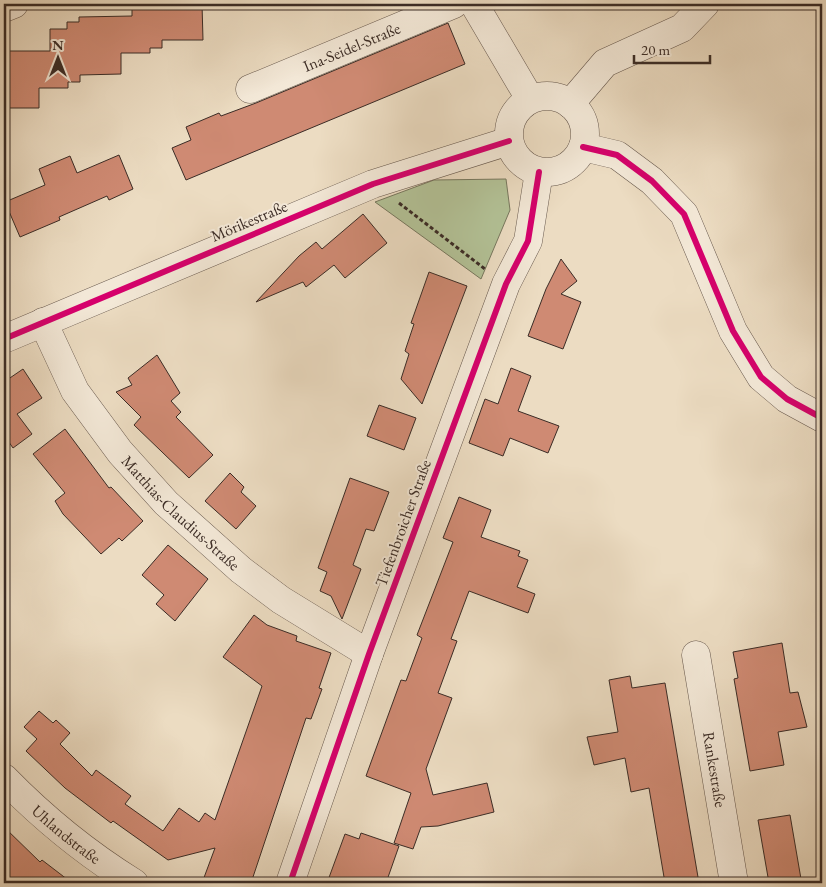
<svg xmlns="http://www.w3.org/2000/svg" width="826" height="887" viewBox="0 0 826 887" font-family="'EB Garamond',serif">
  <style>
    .green { fill: #b3c297; stroke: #77775e }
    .building { fill: #cf8a73; stroke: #3b2c26 }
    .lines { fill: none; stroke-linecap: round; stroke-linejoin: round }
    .minor-casing { stroke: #67584d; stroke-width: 29 }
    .path { stroke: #3b2c26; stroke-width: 3; stroke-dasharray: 4 2.5; stroke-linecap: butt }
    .minor { stroke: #f3e8d7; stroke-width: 28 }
    .cycleway-casing { stroke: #f3e8d7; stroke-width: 9 }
    .cycleway { stroke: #d6006c; stroke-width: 6 }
    .labels { text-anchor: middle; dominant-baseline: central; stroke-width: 4; stroke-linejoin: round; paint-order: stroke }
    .street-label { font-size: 16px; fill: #3b2c26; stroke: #f3e8d7 }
  </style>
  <rect width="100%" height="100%" fill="#ecdcc2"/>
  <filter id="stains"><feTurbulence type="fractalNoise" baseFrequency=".004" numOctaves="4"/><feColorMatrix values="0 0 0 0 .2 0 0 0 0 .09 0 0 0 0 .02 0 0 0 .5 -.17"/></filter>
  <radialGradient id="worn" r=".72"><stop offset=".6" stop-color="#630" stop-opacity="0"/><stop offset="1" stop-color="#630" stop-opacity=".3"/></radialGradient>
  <polygon class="green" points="506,179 510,210 481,279 375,202 434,180"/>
  <g class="building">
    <polygon points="132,4 202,4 203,40 162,40 162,48 150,48 150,53 121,53 121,74 80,75 80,82 68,82 68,88 39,88 39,108 4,108 4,51 50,51 50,29 67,29 67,22 79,22 79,17 132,16"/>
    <polygon points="397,4 414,4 400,10"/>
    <polygon points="448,23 465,64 186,180 172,148 191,140 186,127 219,113 221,116 256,103"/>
    <polygon points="119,155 133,189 109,200 107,196 59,217 60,220 20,237 5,202 45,185 39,169 70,156 77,173"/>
    <polygon points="363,214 387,243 345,278 334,265 306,287 303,282 256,302 299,256 316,242 322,249"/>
    <polygon points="561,259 577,281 561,294 581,302 563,349 528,336 546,289"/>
    <polygon points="429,272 467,286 422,404 401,379 409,354 405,351 414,324 411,323"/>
    <polygon points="157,355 180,393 171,401 181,412 176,417 213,455 189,478 134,425 141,417 116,392 132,385 128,378"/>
    <polygon points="511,368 531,376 518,411 559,426 548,453 510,438 503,456 469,443 485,399 498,404"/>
    <polygon points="23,369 42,398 17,414 32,434 13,448 4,435 4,382"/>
    <polygon points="379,405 416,418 404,450 367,436"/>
    <polygon points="65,429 109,488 111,487 143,521 122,541 119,538 101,554 63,514 55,501 65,493 33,454"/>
    <polygon points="230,473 244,487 241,492 256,506 236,529 205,501"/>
    <polygon points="350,478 389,492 374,531 366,529 353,565 361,569 342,619 331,596 320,591 327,572 318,568"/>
    <polygon points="459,497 491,510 481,537 520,551 518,556 528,560 517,587 535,594 528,613 469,591 451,639 457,641 438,693 452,698 426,769 433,795 487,783 494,812 438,826 421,827 413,849 394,843 411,793 366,776 401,680 406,681 422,638 417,635 453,542 443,538"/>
    <polygon points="168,545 208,579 175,621 156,604 164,595 142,575"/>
    <polygon points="254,615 267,625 297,636 296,641 331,653 319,688 322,689 311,719 306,718 251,883 202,883 215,848 168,860 113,821 111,823 65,788 26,751 37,739 24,727 39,711 53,723 56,720 70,733 60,744 92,776 96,770 131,796 125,804 163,831 179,808 199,822 205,813 215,820 262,686 223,657"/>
    <polygon points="782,643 790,693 798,692 807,727 778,732 784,765 750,771 734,679 738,678 733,652"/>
    <polygon points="630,676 632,688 665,683 699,883 665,883 649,788 631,792 625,758 594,765 587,737 618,732 609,680"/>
    <polygon points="790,815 801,879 769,883 758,820"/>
    <polygon points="4,827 40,862 42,860 72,883 4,883"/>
    <polygon points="361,833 399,846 386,883 327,883 345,834 359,839"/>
  </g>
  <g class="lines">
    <g class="minor-casing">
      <g id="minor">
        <polyline points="474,4 530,99"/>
        <polyline points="4,8 14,4"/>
        <path id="s1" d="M 250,89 L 454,4"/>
        <circle cx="547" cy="134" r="38"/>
        <polyline points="570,104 605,63 682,28 705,4"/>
        <polyline points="583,147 617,155 652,181 684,214 733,331 761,377 787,399 822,418"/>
        <path id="s2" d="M 43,322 L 75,391 L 120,452 L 166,503 L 241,570 L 281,600 L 369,654"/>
        <polyline points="4,339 373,184 509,141"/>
        <path id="s3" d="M 696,655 L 734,883"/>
        <path id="s4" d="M 4,778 C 44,819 84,852 134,883"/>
        <polyline points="290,883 369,654 506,284 528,241 539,172"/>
      </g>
    </g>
    <polyline class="path" points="399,203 485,269"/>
    <use href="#minor" class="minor"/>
    <g class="cycleway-casing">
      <g id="cycleway">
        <polyline points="583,147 617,155 652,181 684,214 733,331 761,377 787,399 822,418"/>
        <polyline points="4,339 373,184 509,141"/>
        <polyline points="290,883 369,654 506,284 528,241 539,172"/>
      </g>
    </g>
    <use href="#cycleway" class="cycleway"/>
  </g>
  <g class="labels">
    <g class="street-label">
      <text stroke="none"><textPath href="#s1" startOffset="110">Ina-Seidel-Straße</textPath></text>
      <text transform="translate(249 221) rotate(-23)">Mörikestraße</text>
      <text stroke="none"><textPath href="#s2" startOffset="238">Matthias-Claudius-Straße</textPath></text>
      <text transform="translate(403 523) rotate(-70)">Tiefenbroicher Straße</text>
      <text stroke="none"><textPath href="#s3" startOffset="116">Rankestraße</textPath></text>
      <text stroke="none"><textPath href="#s4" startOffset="84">Uhlandstraße</textPath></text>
    </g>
  </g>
  <rect width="826" height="887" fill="none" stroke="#ecdcc2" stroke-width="20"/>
  <rect x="5" y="5" width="816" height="877" fill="none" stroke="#3b2c26" stroke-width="2.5"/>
  <rect x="10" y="10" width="806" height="867" fill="none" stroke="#3b2c26"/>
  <g transform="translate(58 58)" stroke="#f3e8d7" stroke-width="4" paint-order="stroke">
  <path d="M0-4L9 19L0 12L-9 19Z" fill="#3b2c26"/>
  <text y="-8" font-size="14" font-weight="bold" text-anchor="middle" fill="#3b2c26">N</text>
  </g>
  <path d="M634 55v8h76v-8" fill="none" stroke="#3b2c26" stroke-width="2.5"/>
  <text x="641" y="55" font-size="15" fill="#3b2c26" stroke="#f3e8d7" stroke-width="4" paint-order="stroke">20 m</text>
  <rect width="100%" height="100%" filter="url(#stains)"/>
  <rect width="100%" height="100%" fill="url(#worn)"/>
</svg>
